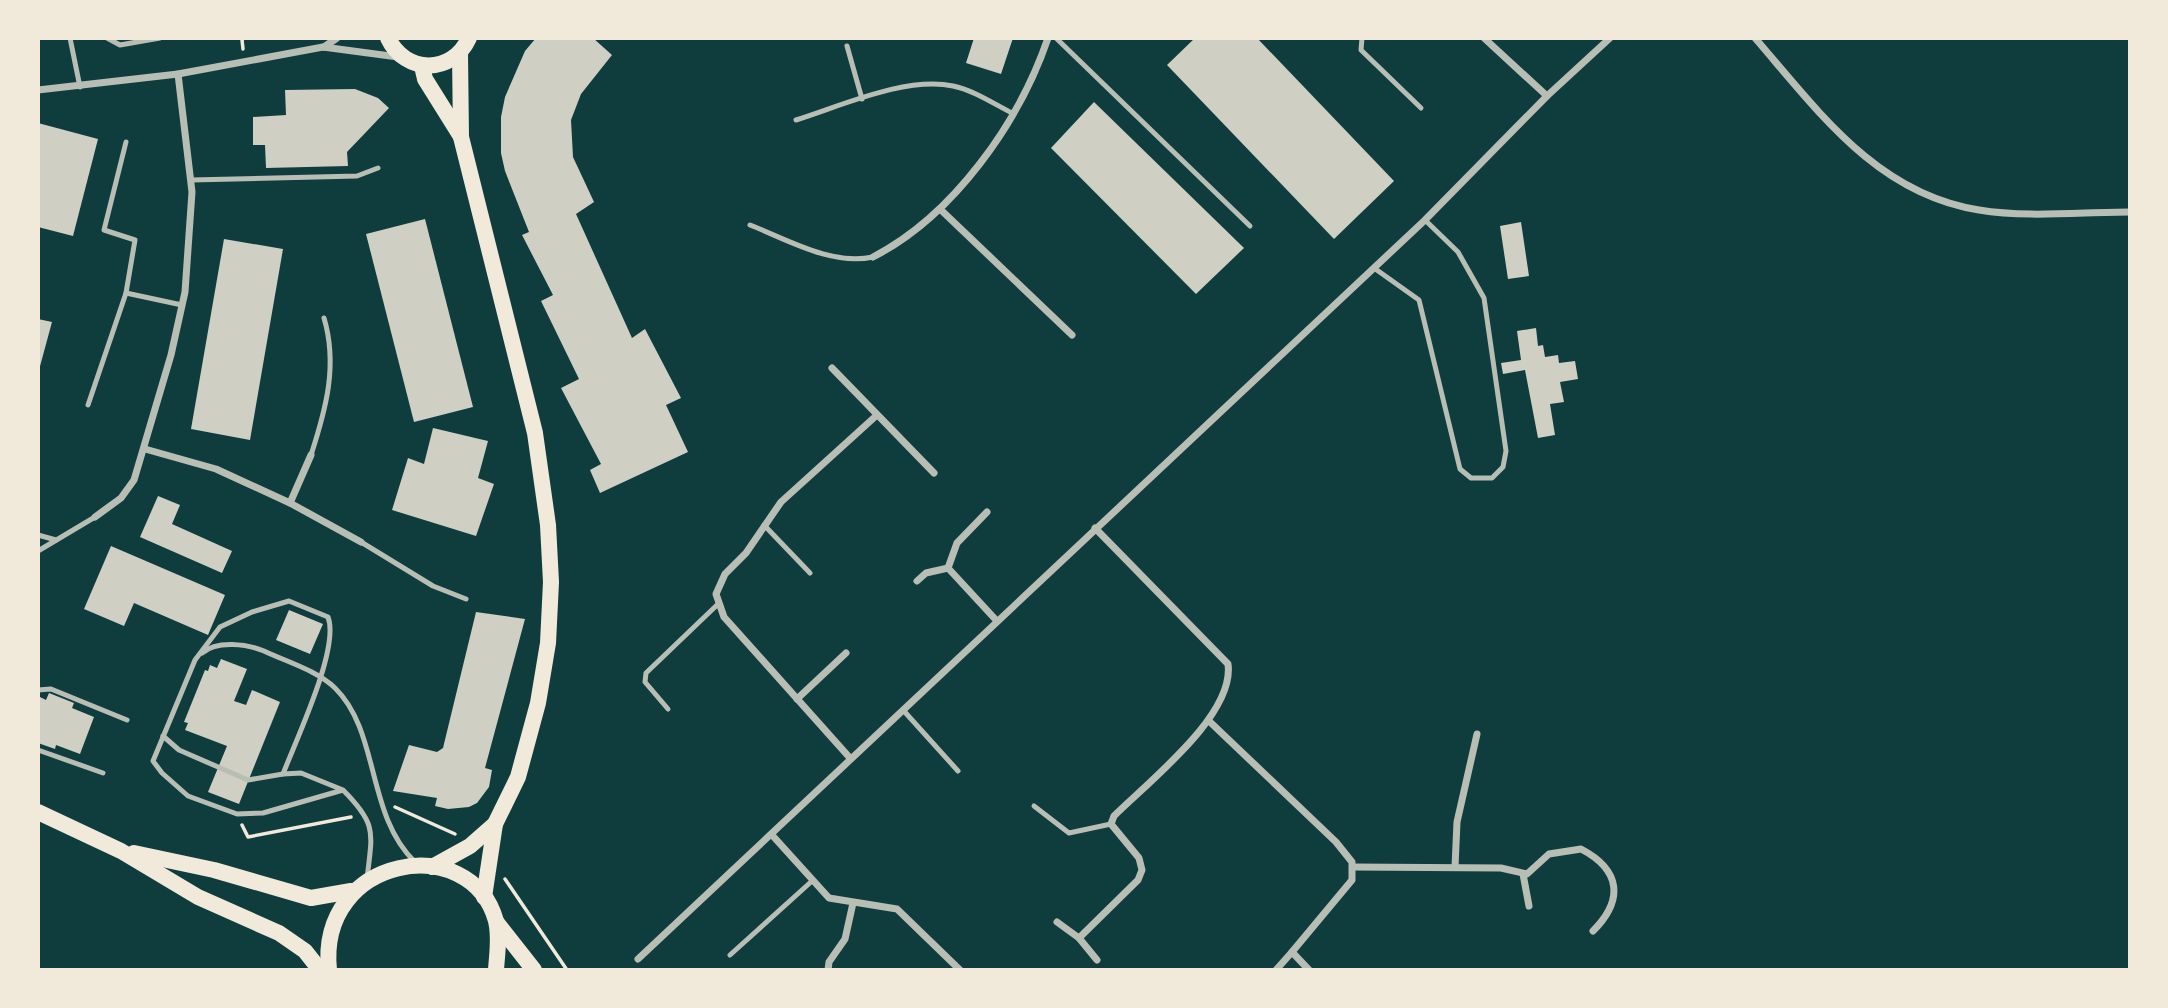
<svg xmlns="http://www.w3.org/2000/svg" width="2168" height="1008" viewBox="0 0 2168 1008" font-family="'DM Sans',sans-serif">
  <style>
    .building { fill: #cfcfc3 }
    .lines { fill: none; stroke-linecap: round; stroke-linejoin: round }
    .path { stroke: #f1e9da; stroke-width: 3.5 }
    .service { stroke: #b8beb3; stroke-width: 5 }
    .minor { stroke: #b8beb3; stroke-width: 7 }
    .primary { stroke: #f1e9da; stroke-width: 16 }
    .trunk { stroke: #f1e9da; stroke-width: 16 }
  </style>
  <rect width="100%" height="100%" fill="#0f3d3e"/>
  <g class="building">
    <polygon points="536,38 593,38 612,55 581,94 571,120 573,157 594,202 576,214 632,338 645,329 681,398 666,405 688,452 600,493 590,470 601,464 561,388 579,379 541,301 553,295 522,235 529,232 505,171 501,153 501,117 505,97 525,51"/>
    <polygon points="974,38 1013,38 1001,74 966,63"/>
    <polygon points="1195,38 1257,38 1394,181 1334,239 1167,65"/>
    <polygon points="355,89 378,98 389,108 347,152 348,166 266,168 265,145 253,145 253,117 286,115 285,90"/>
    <polygon points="1094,102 1244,248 1196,294 1051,148"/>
    <polygon points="38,123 98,139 73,236 38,227"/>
    <polygon points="425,219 473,407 414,422 366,234"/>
    <polygon points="1521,222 1529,276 1508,279 1500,226"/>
    <polygon points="224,239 283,249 250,440 191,429"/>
    <polygon points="38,319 52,322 39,370 38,370"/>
    <polygon points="1536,328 1538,346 1543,345 1545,357 1558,355 1559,363 1575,361 1578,379 1560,382 1564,402 1550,404 1555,435 1538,438 1525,370 1503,374 1501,363 1521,360 1517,331"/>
    <polygon points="433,428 488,441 478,478 494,484 476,536 392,510 408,458 424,464"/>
    <polygon points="158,496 180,505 172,524 232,551 222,573 140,537"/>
    <polygon points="111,546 225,595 208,635 134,603 124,626 84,609"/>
    <polygon points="289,610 323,624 310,654 276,640"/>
    <polygon points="476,612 525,619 485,768 492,770 489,787 477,803 469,807 448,809 435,806 437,798 393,791 409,745 437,752 443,748"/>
    <polygon points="221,659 247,669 234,701 246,705 252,690 280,702 239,804 208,792 227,746 185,730 188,723 184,722 205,670 208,671 210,665 217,668"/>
    <polygon points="49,693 74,703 72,708 94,717 80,754 56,745 55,749 38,743 38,702 40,697 46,700"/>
  </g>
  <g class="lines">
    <g class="path">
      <polyline points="243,49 242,40 244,38"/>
      <polyline points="395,807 455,834"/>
      <polyline points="242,825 248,837 351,817"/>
      <polyline points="505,879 567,970"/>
    </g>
    <g class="service">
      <polyline points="70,38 80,87"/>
      <polyline points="107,38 120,45 160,38"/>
      <polyline points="1056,38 1250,226"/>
      <polyline points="1362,38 1361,50 1421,108"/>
      <polyline points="847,46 862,99"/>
      <path d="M 796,120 C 841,106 906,76 953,86 C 973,90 994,104 1012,113"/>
      <polyline points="191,180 357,176 378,168"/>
      <path d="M 750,225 C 788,240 832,266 873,257"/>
      <polyline points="1374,268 1419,300 1460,469 1471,478 1492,478 1503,467 1506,451 1484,298 1458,252 1425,220"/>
      <polyline points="126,293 182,305"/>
      <polyline points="88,405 126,293 135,240 104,230 126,142"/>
      <path d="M 311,455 C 326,409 338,365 324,318"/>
      <polyline points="764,525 810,573"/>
      <polyline points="38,535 56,540"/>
      <polyline points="361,542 433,586 466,599"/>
      <polyline points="38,551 95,517"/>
      <path d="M 202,653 C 217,640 247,644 264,651 C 287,662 316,670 335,688 C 380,732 366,815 415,862"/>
      <polyline points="38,690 51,689 127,720"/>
      <polyline points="668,709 645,682 646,673 717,605"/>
      <polyline points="903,710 958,771"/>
      <polyline points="163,736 179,750 248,780 283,774"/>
      <polyline points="38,750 103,773"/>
      <path d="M 343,790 L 301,773 L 283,774 C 296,740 340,648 328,617 L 289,601 L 252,612 L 220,627 L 195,660 L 153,761 L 162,773 L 188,796 L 237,814 L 263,813 L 343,790 C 378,825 372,833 367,879"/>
      <polyline points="1034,806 1069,833 1111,824"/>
      <polyline points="730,955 812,881"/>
    </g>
    <g class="minor">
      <polyline points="1484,38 1547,96"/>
      <path d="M 1755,38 C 1819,112 1877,194 1979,210 C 2027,218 2081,212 2130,212"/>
      <polyline points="324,47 337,38"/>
      <polyline points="38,90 178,74 323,47 398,57"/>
      <polyline points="941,210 1072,335"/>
      <path d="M 873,257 C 953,216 1019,123 1048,38"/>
      <polyline points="832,368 934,473"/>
      <polyline points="145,449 216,469 290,503 361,542"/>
      <polyline points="290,503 311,455"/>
      <polyline points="987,512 957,543 948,568 996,620"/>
      <polyline points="95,517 121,498 134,480 171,355 185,292 192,192 178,74"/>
      <path d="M 1095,528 L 1228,664 C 1235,715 1148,782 1114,816 L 1111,824 L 1139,858 L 1142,870 L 1138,880 L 1079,938 L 1097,960"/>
      <polyline points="917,581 926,573 948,568"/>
      <polyline points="797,699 846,653"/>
      <polyline points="1209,721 1336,842 1352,862 1352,880 1292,952 1309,970"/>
      <polyline points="850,758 724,617 716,594 725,574 746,553 781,502 877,415"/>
      <polyline points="772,835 829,898 897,909 960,970"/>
      <path d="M 1353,867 L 1501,868 L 1527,874 L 1549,854 L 1581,849 C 1621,870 1624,900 1593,931"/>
      <polyline points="1455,867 1457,822 1477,734"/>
      <polyline points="1523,874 1529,906"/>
      <polyline points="1057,922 1079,938"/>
      <polyline points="638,959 1425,220 1547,96 1610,38"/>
      <polyline points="828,970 829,962 845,939 853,903"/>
      <polyline points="1276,970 1292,952"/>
    </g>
    <g class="primary">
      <path d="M 388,38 C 405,74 452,75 469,38"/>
      <polyline points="460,53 461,137 535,433 548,525 551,582 548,643 538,703 518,777 495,824 484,897"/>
      <polyline points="422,66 425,79 460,135"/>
      <polyline points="432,867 470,846 495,824"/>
    </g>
    <g class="trunk">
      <polyline points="38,812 121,851 198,897 279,933 305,951 320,970"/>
      <polyline points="134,853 214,870 311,898 351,891"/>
      <polyline points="497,923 534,970"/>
      <path d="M 329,970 C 317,855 471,830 496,921 C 500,937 497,954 496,970"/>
    </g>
  </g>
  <rect width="2168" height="1008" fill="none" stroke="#f1e9da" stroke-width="80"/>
</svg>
